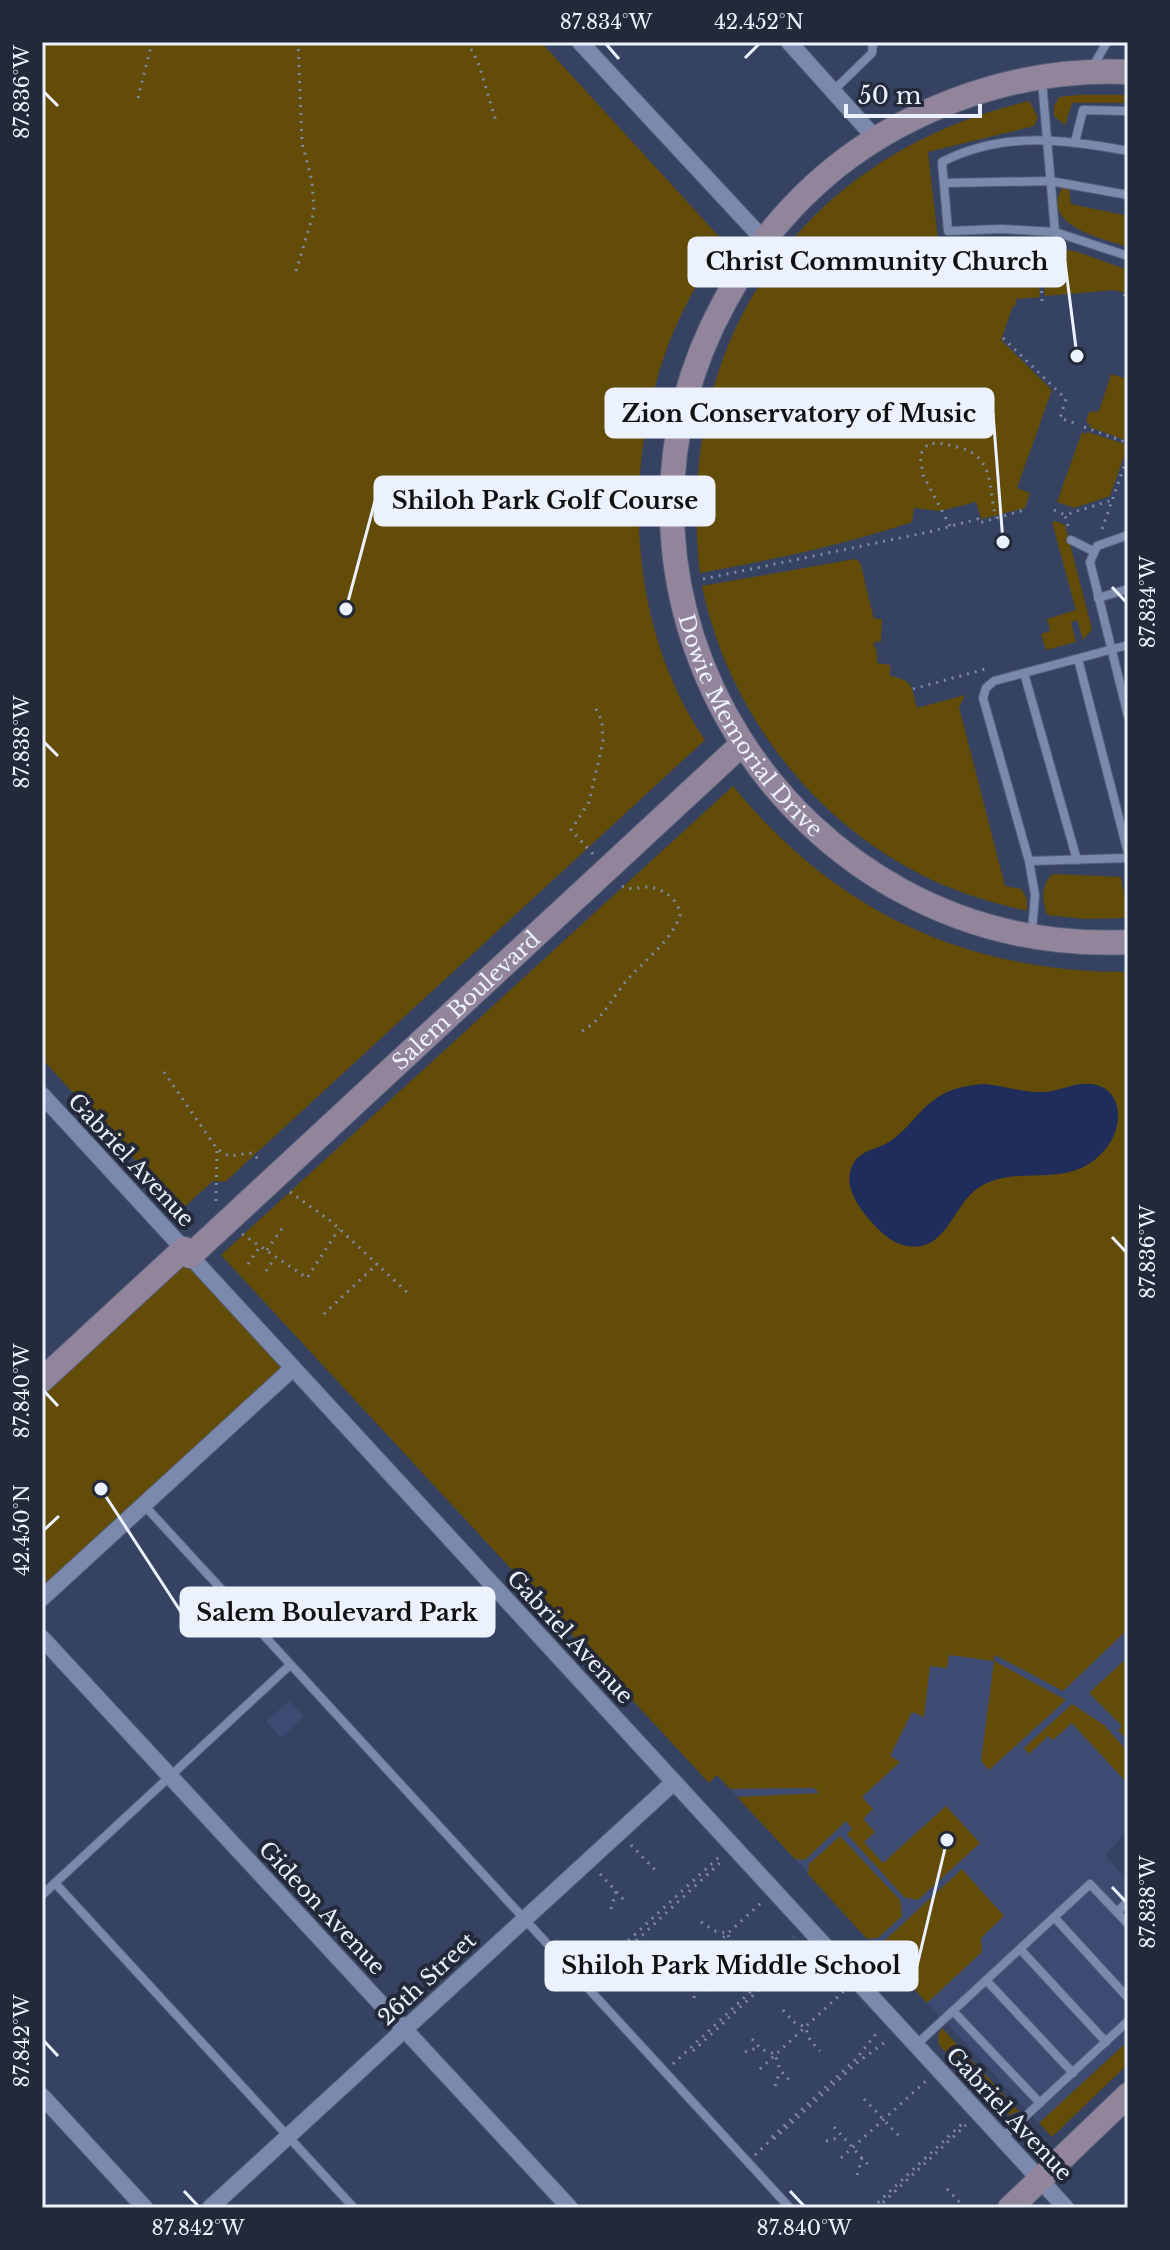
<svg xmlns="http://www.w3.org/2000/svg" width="1170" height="2250" viewBox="0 0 1170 2250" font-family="'Libre Baskerville',serif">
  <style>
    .built { fill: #3d4a71 }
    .green { fill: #624c08 }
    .water { fill: #1f2d5d }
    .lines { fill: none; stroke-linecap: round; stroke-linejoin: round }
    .lane-casing { stroke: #57607a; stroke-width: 10 }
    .street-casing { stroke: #57607a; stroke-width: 18 }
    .secondary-casing { stroke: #57607a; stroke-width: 26 }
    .path { stroke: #8089a2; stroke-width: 3; stroke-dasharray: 2 6; stroke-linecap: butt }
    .lane { stroke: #7b89ad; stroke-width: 8 }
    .street { stroke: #7b89ad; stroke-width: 16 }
    .secondary { stroke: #92859b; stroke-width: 24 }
    .ticks { fill: none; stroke: #ecf1fe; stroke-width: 3 }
    .labels { text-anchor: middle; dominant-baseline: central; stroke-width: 8; stroke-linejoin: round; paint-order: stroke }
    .street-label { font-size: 22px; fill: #ecf1fe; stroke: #232938 }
    .leader { fill: none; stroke: #ecf1fe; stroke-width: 3 }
    .callout-dot { fill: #ecf1fe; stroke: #232938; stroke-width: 3 }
    .callout { fill: #ecf1fe; stroke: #ecf1fe; stroke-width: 3 }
    .callout-label { font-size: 24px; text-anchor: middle; font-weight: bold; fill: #111 }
    .neatline { fill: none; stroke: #ecf1fe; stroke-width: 3 }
    .ticks-label { font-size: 20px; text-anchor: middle; fill: #ecf1fe }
  </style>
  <rect width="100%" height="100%" fill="#364262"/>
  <g class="built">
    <polygon points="939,1570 1062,1691 1128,1629 1128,1721 1118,1730 1128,1741 1128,1831 1105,1855 1128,1880 1128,2041 1039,2123 717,1775"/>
    <polygon points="290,1701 304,1717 281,1738 266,1721"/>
  </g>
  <g class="green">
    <path d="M 42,42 L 541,42 L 724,242 C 702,274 683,307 669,343 C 621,468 628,628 705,740 L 225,1182 L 213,1181 L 181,1210 L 42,1059 Z"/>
    <polygon points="1078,95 1128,95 1128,103 1072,103 1065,125 1054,116 1054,106 1059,97"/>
    <path d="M 1029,101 L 1038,117 L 1034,126 L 928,152 L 938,240 L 1036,241 L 1040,297 L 1016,299 L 1016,305 L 1013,306 L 1001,340 L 1052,390 L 1017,488 L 1030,493 L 1025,508 L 981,519 L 976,502 L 940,511 L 914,508 L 912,522 C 843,545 772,560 700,573 C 673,342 801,154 1029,101 Z"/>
    <path d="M 1062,188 L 1069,189 L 1071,204 L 1128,216 L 1128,247 C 1106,239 1040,227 1062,188 Z"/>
    <polygon points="1040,247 1075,251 1128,270 1128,293 1113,290 1045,296"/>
    <polygon points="1111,374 1124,378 1126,374 1128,375 1128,441 1089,427 1090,424 1086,422 1089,412 1099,411"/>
    <polygon points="1082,432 1086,434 1087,432 1128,445 1110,496 1074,508 1057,502"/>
    <polygon points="1055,521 1065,525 1092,629 1083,640 1077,620 1071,622 1076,642 1046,650 1041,634 1050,631 1047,619 1076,610 1052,522"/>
    <path d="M 855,559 L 860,562 L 874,619 L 882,619 L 881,641 L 873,643 L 877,652 L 877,663 L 890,665 L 890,676 C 914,680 911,687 917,708 L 965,695 L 959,707 L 1005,886 L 1021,889 L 1027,899 L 1027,911 C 989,902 952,891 918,873 C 808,816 727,707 702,586 Z"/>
    <path d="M 733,786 C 836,912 965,972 1128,972 L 1128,1629 L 1063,1691 L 995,1655 L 994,1661 L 1066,1700 L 989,1770 L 981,1761 L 994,1661 L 949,1655 L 947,1668 L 930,1666 L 924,1717 L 912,1712 L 890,1756 L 900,1762 L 862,1797 L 873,1809 L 863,1819 L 875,1832 L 864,1842 L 883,1863 L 946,1806 L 980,1843 L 918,1900 L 904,1897 L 847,1834 L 852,1829 L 846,1821 L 805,1860 L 795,1859 L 737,1797 L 819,1793 L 814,1788 L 730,1789 L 717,1775 L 709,1783 L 221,1255 Z"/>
    <path d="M 1053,874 L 1121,877 L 1128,918 L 1085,919 L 1047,915 C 1042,900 1041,884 1053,874 Z"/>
    <polygon points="184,1249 293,1368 42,1598 42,1381"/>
    <polygon points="1128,1657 1128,1741 1118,1730 1122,1726 1089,1693"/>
    <polygon points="1072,1704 1104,1725 1128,1752 1128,1784 1072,1723 1053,1740 1048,1736 1029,1754 1024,1748"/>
    <polygon points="840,1836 900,1900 902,1916 878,1938 867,1939 808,1874 809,1864"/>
    <polygon points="962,1869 1004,1916 981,1938 982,1952 927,2003 881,1953 882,1943"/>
    <polygon points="942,2028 1019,2111 1009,2115 999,2110 939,2045 938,2035"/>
    <polygon points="1128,2041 1128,2064 1052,2137 1039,2123"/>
  </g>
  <path class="water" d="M 984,1084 C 1004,1086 1024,1093 1045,1092 C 1064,1090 1085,1077 1104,1088 C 1115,1095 1119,1107 1118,1119 C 1117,1132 1111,1143 1103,1152 C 1067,1192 1017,1162 978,1188 C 953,1205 946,1253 907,1246 C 891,1243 879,1231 868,1218 C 857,1205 845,1187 851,1169 C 857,1150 874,1151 889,1142 C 908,1130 919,1109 938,1097 C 952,1088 968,1085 984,1084 Z"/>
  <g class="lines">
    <g class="lane-casing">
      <g id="lane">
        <polyline points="1092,68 1107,42"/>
        <polyline points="1042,81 1055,232 1128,256"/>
        <polyline points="833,91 872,53 873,42"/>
        <polyline points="1075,142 1083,110 1128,111"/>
        <polyline points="944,183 1050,181 1128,195"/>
        <path d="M 1055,232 L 1002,229 L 948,231 L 942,162 C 1003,131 1063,139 1128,151"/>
        <polyline points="1128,535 1097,546 1090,562 1128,716"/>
        <polyline points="1071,540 1093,551"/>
        <polyline points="1098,598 1128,589"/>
        <polyline points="1128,645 994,681 986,688 983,698 1029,861 1128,858"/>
        <polyline points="1078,659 1128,853"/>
        <polyline points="1024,673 1077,860"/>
        <polyline points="1029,861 1035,895 1032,931"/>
        <polyline points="144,1505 790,2208"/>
        <polyline points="55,1883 354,2208"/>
        <polyline points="42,1895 290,1665"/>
        <polyline points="1117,1912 1128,1901"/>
        <polyline points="1054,1917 1128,1998"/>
        <polyline points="1020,1949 1106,2042"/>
        <polyline points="986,1980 1073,2073"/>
        <polyline points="953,2011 1040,2103"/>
        <polyline points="916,2045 1090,1884 1128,1924"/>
        <polyline points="1002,2138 1128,2021"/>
      </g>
    </g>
    <g class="street-casing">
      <g id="street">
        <polyline points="580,42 764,240"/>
        <polyline points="789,42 876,139"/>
        <polyline points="42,1095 1066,2208"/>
        <polyline points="42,1598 293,1368"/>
        <polyline points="42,1638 570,2208"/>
        <polyline points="42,2096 145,2208"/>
        <polyline points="210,2208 674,1782"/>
      </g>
    </g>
    <g class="secondary-casing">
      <g id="secondary">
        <path id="s1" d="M 1128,72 C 1042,68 958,91 884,134 C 817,173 762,232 725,301 C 563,597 792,958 1128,942"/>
        <path id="s2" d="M 190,1256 L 741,745"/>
        <polyline points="42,1380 184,1249"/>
        <polyline points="1010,2208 1128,2095"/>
      </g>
    </g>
    <g class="path">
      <polyline points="467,42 478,62 496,121"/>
      <polyline points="138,98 152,42"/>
      <polyline points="1040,243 1042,303"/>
      <polyline points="296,271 314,212 312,181 302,143 298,42"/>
      <polyline points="1124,296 1128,284"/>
      <polyline points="1003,338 1066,399 1060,418 1074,423"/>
      <polyline points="1084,427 1128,443"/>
      <polyline points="1054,510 1065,515"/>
      <path d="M 950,526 L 923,475 L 920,455 L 928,444 C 939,442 950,445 961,448 C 995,458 988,489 996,518"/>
      <polyline points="1068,526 1065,515 1112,500"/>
      <polyline points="1102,529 1128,455"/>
      <polyline points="703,579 929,532 978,519 979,523 1024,510"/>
      <polyline points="913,689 989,668"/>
      <polyline points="593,854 571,830 589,802 603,742 602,721 594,705"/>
      <path d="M 582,1031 C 604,1019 612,997 628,979 C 646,959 670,942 680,916 C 680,901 664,888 648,887 C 638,887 632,891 622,886"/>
      <polyline points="164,1072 217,1149 229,1156 252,1153 260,1161"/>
      <polyline points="290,1192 332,1222 411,1296"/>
      <polyline points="216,1201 217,1149"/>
      <polyline points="242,1234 307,1278 339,1229"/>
      <polyline points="267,1250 283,1227"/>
      <polyline points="248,1264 259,1248"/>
      <polyline points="266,1271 275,1258"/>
      <polyline points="324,1314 377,1264"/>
      <polyline points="631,1845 658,1873"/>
      <polyline points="600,1874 626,1902"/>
      <polyline points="611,1909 616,1891"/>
      <polyline points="701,1922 715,1931 728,1933 731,1949 738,1962"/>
      <polyline points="671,1950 681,1960 694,1965 697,1978 708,1991"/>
      <polyline points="703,1956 705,1949 713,1946"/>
      <polyline points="662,1963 677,1960"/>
      <polyline points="607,1968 723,1860"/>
      <polyline points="593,1973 720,1856"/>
      <polyline points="678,1980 703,1956 710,1955 714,1946 761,1903"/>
      <polyline points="694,1998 698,1979"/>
      <polyline points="783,2010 794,2022 805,2027 810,2040 820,2051"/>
      <polyline points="752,2039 761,2049 775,2054 780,2070 789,2080"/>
      <polyline points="693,2051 776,1974 808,1953"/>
      <polyline points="745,2052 757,2048"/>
      <polyline points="673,2064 774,1970 794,1937"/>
      <polyline points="760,2069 844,1991"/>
      <polyline points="775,2086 780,2071"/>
      <polyline points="864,2099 902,2139"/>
      <polyline points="834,2127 871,2168"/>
      <polyline points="772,2137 856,2059 879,2030"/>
      <polyline points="774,2139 858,2062 888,2040"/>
      <polyline points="826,2141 841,2137"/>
      <polyline points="755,2155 773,2138"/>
      <polyline points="841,2158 926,2081"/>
      <polyline points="857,2175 862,2158"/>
      <polyline points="947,2189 965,2208"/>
      <polyline points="872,2208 964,2122"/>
      <polyline points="877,2208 966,2125"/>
    </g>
    <use href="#lane" class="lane"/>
    <use href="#street" class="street"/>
    <use href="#secondary" class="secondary"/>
  </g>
  <path class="ticks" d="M 606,44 L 619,59M 745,58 L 759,44M 44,92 L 58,106M 1112,587 L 1126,602M 44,742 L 58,756M 1112,1237 L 1126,1252M 44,1391 L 58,1406M 44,1530 L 59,1516M 1112,1887 L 1126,1902M 44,2041 L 58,2056M 184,2191 L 198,2206M 790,2191 L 804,2206"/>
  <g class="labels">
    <g class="street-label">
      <text stroke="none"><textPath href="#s1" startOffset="942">Dowie Memorial Drive</textPath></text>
      <text stroke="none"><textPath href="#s2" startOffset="376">Salem Boulevard</textPath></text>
      <text transform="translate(131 1160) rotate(47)">Gabriel Avenue</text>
      <text transform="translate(570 1637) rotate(47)">Gabriel Avenue</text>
      <text transform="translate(322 1908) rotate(47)">Gideon Avenue</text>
      <text transform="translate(427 1979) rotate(-43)">26th Street</text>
      <text transform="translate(1009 2114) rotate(47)">Gabriel Avenue</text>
    </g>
  </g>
  <path class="leader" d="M1077 356L1065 262M1003 542L993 413M346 609L375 501M101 1489L181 1612M947 1840L917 1966"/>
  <g class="callout-dot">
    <circle cx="1077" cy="356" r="8"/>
    <circle cx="1003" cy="542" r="8"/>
    <circle cx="346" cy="609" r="8"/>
    <circle cx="101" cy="1489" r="8"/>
    <circle cx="947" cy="1840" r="8"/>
  </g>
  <g class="callout">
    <rect x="689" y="238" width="376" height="48" rx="8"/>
    <rect x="606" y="389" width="387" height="48" rx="8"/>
    <rect x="375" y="477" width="339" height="48" rx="8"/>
    <rect x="181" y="1588" width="313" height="48" rx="8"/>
    <rect x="546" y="1942" width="371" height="48" rx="8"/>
  </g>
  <g class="callout-label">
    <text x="877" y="270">Christ Community Church</text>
    <text x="799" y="422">Zion Conservatory of Music</text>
    <text x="545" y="509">Shiloh Park Golf Course</text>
    <text x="337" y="1621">Salem Boulevard Park</text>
    <text x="731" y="1974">Shiloh Park Middle School</text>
  </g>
  <rect width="1170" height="2250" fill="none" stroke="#232938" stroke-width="88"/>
  <path d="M846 104v12h134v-12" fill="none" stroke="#ecf1fe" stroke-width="4"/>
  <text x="858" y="104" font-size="24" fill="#ecf1fe" stroke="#232938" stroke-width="6" paint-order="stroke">50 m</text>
  <rect x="44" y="44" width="1082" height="2162" class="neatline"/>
  <g class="ticks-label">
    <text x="606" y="29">87.834°W</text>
    <text x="759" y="29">42.452°N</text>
    <text transform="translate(22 92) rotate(-90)" y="7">87.836°W</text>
    <text transform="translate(1148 602) rotate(-90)" y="7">87.834°W</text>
    <text transform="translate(22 742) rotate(-90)" y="7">87.838°W</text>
    <text transform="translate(1148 1252) rotate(-90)" y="7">87.836°W</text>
    <text transform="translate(22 1391) rotate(-90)" y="7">87.840°W</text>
    <text transform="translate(22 1530) rotate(-90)" y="7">42.450°N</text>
    <text transform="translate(1148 1902) rotate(-90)" y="7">87.838°W</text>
    <text transform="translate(22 2041) rotate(-90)" y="7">87.842°W</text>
    <text x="198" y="2235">87.842°W</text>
    <text x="804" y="2235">87.840°W</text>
  </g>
</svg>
